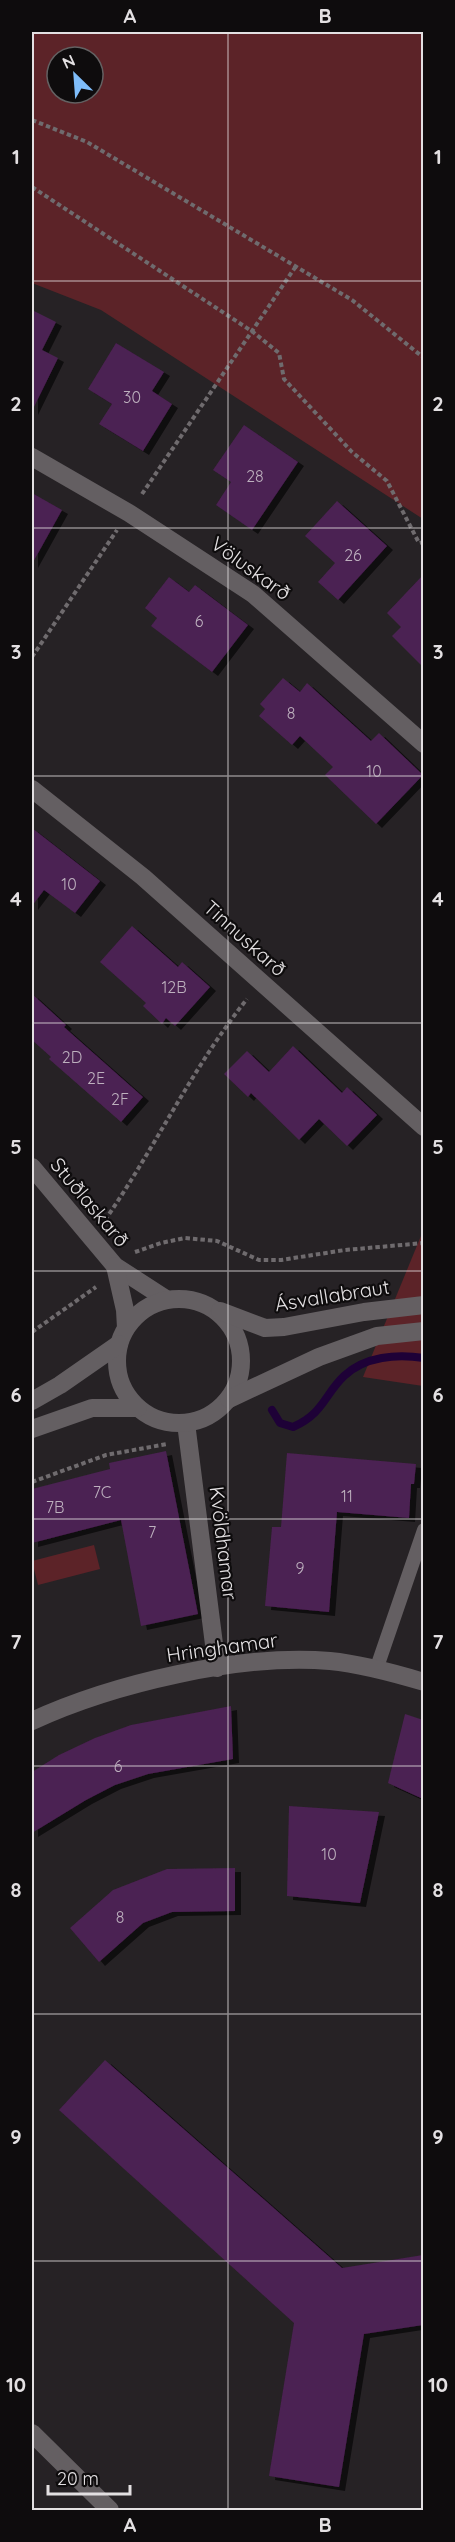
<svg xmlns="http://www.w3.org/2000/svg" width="455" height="2542" viewBox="0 0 455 2542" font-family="Quicksand,sans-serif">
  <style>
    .green { fill: #5c2328; fill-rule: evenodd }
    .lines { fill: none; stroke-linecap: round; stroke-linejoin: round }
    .stream { stroke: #1e0137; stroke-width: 8 }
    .building { fill: #4b2052; filter: url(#shadow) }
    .path { stroke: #6f6b6e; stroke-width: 4; stroke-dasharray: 4.5 3; stroke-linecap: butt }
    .lane { stroke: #645f62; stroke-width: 14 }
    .street { stroke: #645f62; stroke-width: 18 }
    .secondary { stroke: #645f62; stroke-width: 18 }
    .grid { fill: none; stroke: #e3e0e2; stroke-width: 1.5; stroke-opacity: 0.55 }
    .labels { text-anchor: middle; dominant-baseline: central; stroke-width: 4.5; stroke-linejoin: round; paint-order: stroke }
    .number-label { font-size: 16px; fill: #bdb0be }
    .street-label { font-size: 20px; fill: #e3e0e2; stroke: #0e0c0d }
    .neatline { fill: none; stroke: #e3e0e2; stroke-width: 2 }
    .grid-label { font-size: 20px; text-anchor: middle; font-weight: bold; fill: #e3e0e2 }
  </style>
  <defs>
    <filter id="shadow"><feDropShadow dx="6" dy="4" stdDeviation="0" flood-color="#0009"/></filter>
  </defs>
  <rect width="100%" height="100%" fill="#262225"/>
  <g class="green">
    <path d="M 32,32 L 423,32 L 423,519 L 101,310 L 32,283 ZM 57,57 L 93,57 L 93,93 L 57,93 Z"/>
    <polygon points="423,1231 423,1386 363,1377"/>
    <polygon points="94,1545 100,1569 38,1585 32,1561"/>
  </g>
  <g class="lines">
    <path class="stream" d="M 272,1410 L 280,1423 L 293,1427 C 324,1413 324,1395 344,1376 C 365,1356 397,1354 424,1358"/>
  </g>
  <g class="building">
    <polygon points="32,310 56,322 42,350 58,358 32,411"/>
    <polygon points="116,343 164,372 152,391 172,404 143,451 99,424 112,404 88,389"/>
    <polygon points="244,425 298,462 252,530 216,505 231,482 213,470"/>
    <polygon points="32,493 62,510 32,564"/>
    <polygon points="337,501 387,546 338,600 318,582 335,563 305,536"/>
    <polygon points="423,575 423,667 392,636 401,627 387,613"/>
    <polygon points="169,577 189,592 195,585 248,625 212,672 151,626 157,618 145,608"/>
    <polygon points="283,678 300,692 307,683 371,741 379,733 423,775 376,824 325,775 333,767 300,736 292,745 259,716 265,709 260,704"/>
    <polygon points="32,828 100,881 75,913 44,890 32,906"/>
    <polygon points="132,926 178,967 182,962 210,987 175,1026 166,1018 162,1024 143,1006 146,1003 100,962"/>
    <polygon points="32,994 66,1025 64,1027 143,1097 121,1122 49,1059 51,1057 32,1040"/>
    <polygon points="293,1046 342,1093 347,1087 377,1115 347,1146 319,1119 299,1140 251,1093 248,1097 224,1074 247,1051 269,1072"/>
    <polygon points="166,1451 198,1614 141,1626 121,1520 32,1543 32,1489 110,1469 109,1463"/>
    <polygon points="287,1453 416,1464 414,1484 411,1484 409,1518 337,1512 329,1612 265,1606 272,1527 281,1527"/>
    <polygon points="231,1706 233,1759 148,1774 115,1785 86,1800 32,1833 32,1772 59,1755 95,1738 131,1725"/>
    <polygon points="405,1714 423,1720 423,1799 388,1783"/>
    <polygon points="289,1806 379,1812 360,1903 287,1896"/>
    <polygon points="235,1868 235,1911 172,1912 143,1923 99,1962 70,1928 113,1890 167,1869"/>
    <polygon points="105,2060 342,2268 423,2255 423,2325 364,2334 339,2487 269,2476 294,2323 59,2110"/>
  </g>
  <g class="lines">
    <g class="path">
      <polyline points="32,120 87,142 352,300 424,358"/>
      <polyline points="32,187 253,332 279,353 284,379 352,452 387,481 419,543 424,542"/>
      <polyline points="142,494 296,266"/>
      <polyline points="32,657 117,530"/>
      <path d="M 105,1220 C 155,1148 192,1068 247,999"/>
      <polyline points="135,1252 161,1243 185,1238 217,1241 259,1260 281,1260 345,1250 424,1243"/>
      <polyline points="32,1332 96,1287"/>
      <polyline points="32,1482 106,1455 167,1444"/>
    </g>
    <polyline class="lane" points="376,1670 424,1530"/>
    <g class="street">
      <polyline points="32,457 129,513 253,594 424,744"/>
      <polyline points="32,789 143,877 424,1127"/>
      <polyline points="32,1167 115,1266 166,1299"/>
      <polyline points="115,1266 125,1310 126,1328"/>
      <polyline points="186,1423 217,1668"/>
      <path d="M 32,1721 C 112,1684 242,1653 330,1661 C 361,1664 394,1673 424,1682"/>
      <polyline points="32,2433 110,2510"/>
    </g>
    <g class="secondary">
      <circle cx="179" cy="1361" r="62"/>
      <polyline points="220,1311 265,1328 284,1327 364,1312 424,1305"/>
      <polyline points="229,1399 319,1357 377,1336 424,1331"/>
      <polyline points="32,1401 60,1385 119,1344"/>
      <polyline points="32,1429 92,1408 138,1408"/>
    </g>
  </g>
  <path class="grid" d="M 228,32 L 228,2510M 32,281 L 424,281M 32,528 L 424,528M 32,776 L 424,776M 32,1023 L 424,1023M 32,1271 L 424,1271M 32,1519 L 424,1519M 32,1766 L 424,1766M 32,2014 L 424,2014M 32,2261 L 424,2261"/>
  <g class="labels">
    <g class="number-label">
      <text x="132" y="397">30</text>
      <text x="255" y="476">28</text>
      <text x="353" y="555">26</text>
      <text x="199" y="621">6</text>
      <text x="291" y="713">8</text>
      <text x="374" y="771">10</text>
      <text x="69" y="884">10</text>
      <text x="174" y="987">12B</text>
      <text x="72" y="1057">2D</text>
      <text x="96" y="1078">2E</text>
      <text x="120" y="1099">2F</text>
      <text x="102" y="1492">7C</text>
      <text x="347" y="1496">11</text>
      <text x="55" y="1507">7B</text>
      <text x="152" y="1532">7</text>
      <text x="300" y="1568">9</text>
      <text x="118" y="1766">6</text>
      <text x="329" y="1854">10</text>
      <text x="120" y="1917">8</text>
    </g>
    <g class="street-label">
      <text transform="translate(251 568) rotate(36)">Völuskarð</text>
      <text transform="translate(245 938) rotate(42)">Tinnuskarð</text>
      <text transform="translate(90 1202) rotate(50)">Stuðlaskarð</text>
      <text transform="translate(332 1295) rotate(-9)">Ásvallabraut</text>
      <text transform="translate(224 1543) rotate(83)">Kvöldhamar</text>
      <text transform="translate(222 1647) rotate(-8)">Hringhamar</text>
    </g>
  </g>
  <rect width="455" height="2542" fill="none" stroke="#0e0c0d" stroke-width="66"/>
  <g transform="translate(75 75) rotate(335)"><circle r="28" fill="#0e0c0d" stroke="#636162" stroke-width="1.5"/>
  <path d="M0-4.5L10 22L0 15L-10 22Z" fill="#7fbdfa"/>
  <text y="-9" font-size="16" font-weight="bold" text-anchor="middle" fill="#e3e0e2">N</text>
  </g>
  <path d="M48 2485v9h82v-9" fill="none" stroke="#e3e0e2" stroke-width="3"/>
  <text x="57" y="2485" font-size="18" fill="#e3e0e2" stroke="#0e0c0d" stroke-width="4.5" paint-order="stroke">20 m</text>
  <rect x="33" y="33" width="389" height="2476" class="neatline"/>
  <g class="grid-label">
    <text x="130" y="23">A</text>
    <text x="325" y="23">B</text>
    <text x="16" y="164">1</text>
    <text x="438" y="164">1</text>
    <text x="16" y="411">2</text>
    <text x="438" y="411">2</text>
    <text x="16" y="659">3</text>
    <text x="438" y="659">3</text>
    <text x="16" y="906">4</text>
    <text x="438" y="906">4</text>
    <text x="16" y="1154">5</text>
    <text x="438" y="1154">5</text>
    <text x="16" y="1402">6</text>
    <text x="438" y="1402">6</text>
    <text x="16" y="1649">7</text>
    <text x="438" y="1649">7</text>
    <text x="16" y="1897">8</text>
    <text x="438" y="1897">8</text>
    <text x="16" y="2144">9</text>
    <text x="438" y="2144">9</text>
    <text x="16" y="2392">10</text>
    <text x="438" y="2392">10</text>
    <text x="130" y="2532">A</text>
    <text x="325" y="2532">B</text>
  </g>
</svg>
